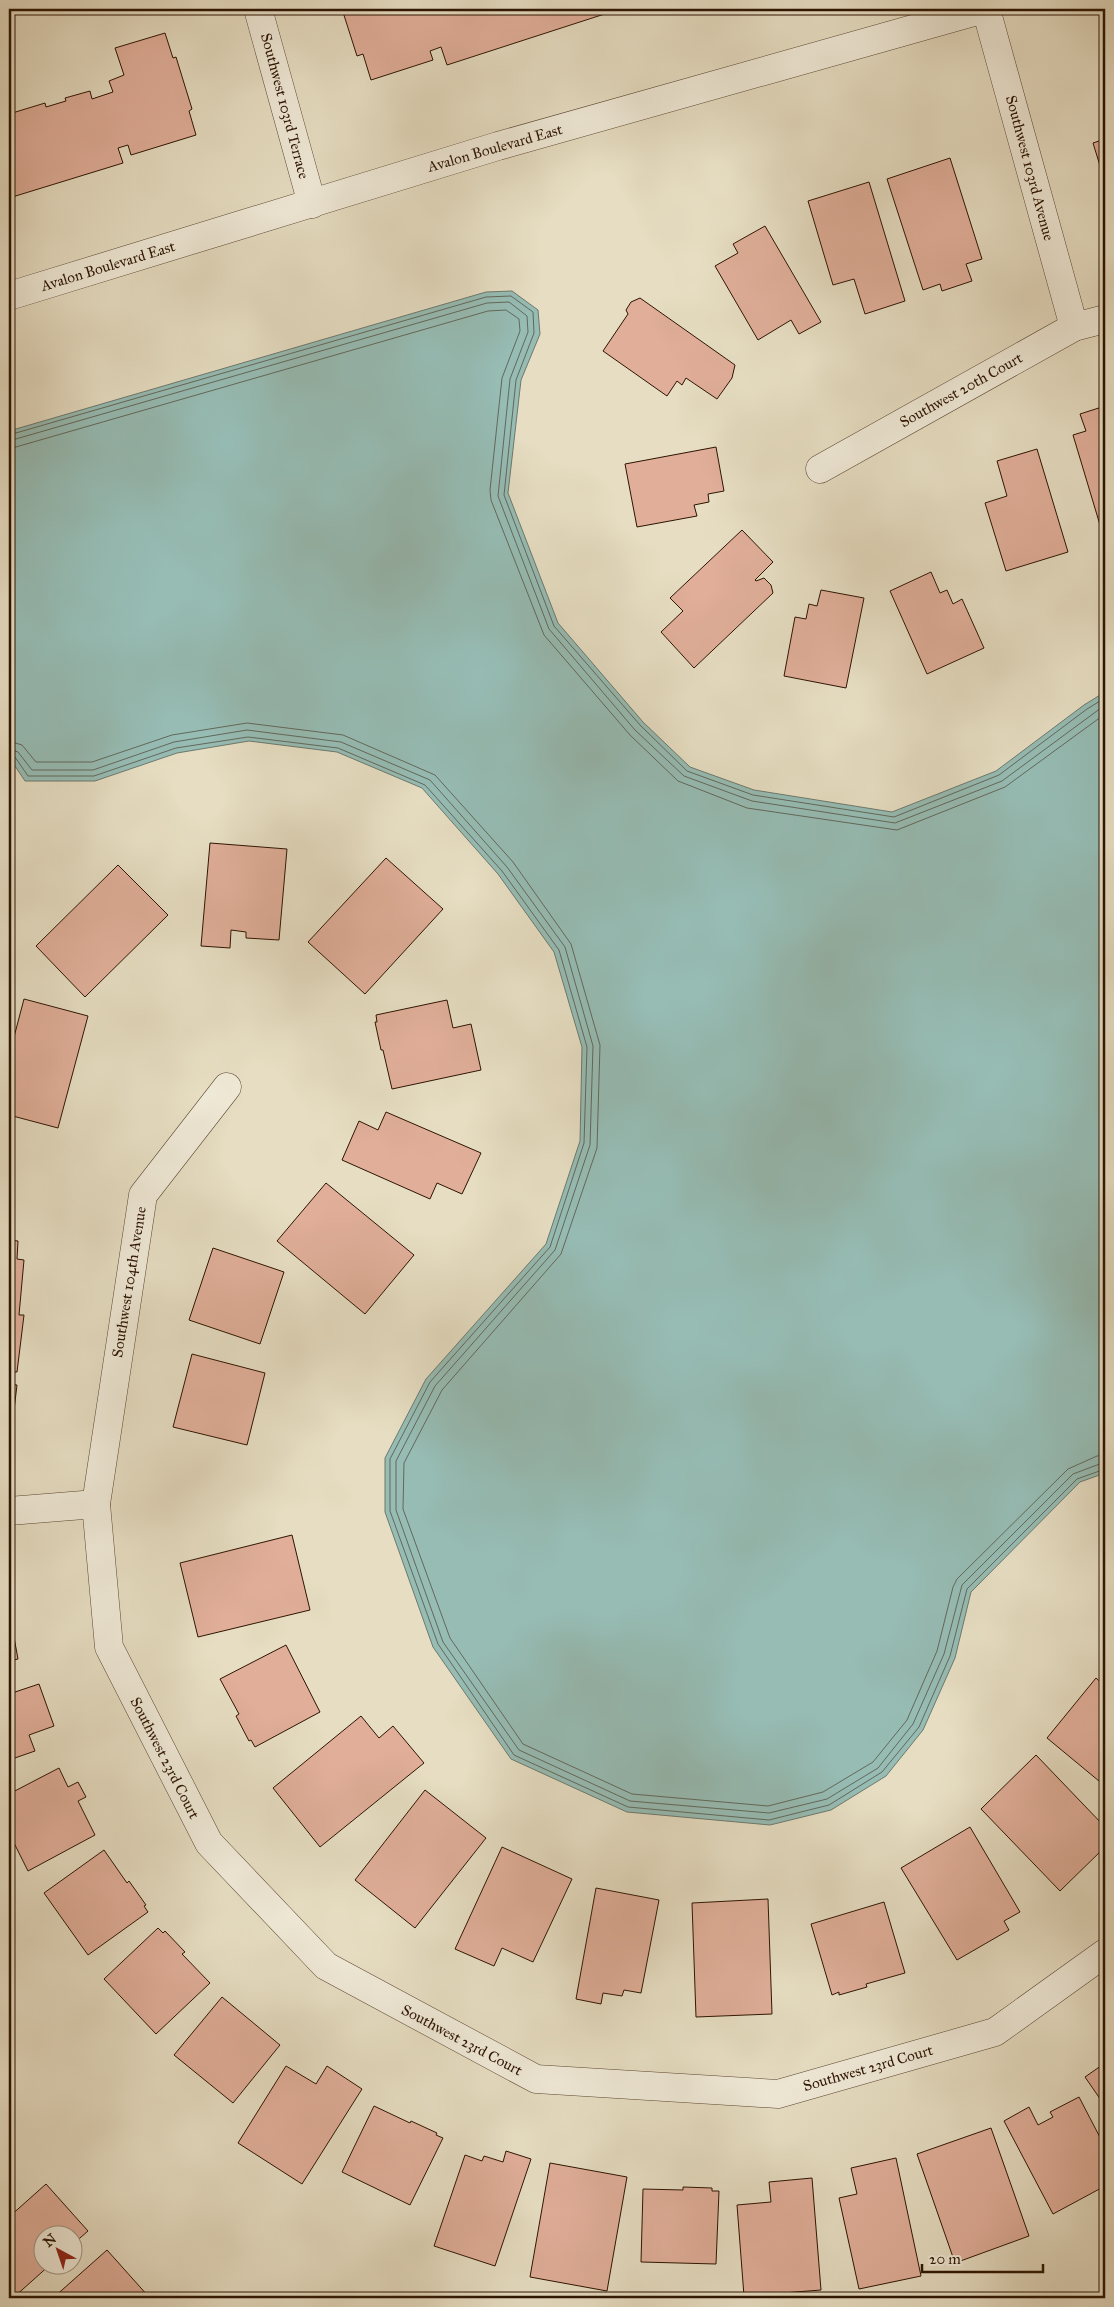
<svg xmlns="http://www.w3.org/2000/svg" width="1114" height="2307" viewBox="0 0 1114 2307" font-family="'IM FELL Great Primer',serif">
  <style>
    .water { fill: #96bcb4; stroke: #6c796d }
    .lines { fill: none; stroke-linecap: round; stroke-linejoin: round }
    .shore { stroke: #62685b; stroke-width: 1 }
    .building { fill: #e0ae99; stroke: #2d1402 }
    .minor-casing { stroke: #5b4632; stroke-width: 29 }
    .minor { stroke: #efe9d7; stroke-width: 28 }
    .labels { text-anchor: middle; dominant-baseline: central; stroke-width: 4; stroke-linejoin: round; paint-order: stroke }
    .street-label { font-size: 15px; fill: #2d1402; stroke: #efe9d7 }
  </style>
  <rect width="100%" height="100%" fill="#e6ddc2"/>
  <filter id="stains"><feTurbulence type="fractalNoise" baseFrequency=".004" numOctaves="4"/><feColorMatrix values="0 0 0 0 .2 0 0 0 0 .09 0 0 0 0 .02 0 0 0 .5 -.17"/></filter>
  <radialGradient id="worn" r=".72"><stop offset=".6" stop-color="#630" stop-opacity="0"/><stop offset="1" stop-color="#630" stop-opacity=".3"/></radialGradient>
  <polygon class="water" points="512,291 538,310 540,334 521,380 508,493 558,623 643,722 690,767 754,790 892,812 996,771 1084,705 1105,692 1105,1473 1080,1482 971,1592 955,1658 923,1730 886,1776 831,1810 770,1825 627,1812 511,1759 433,1647 385,1512 385,1458 426,1379 546,1244 580,1141 582,1047 554,952 498,874 422,788 337,752 249,741 177,753 95,781 25,781 9,757 9,431 486,292"/>
  <g class="lines">
    <g class="shore">
      <polyline points="9,435 486,297 511,296 533,312 534,333 516,380 504,495 554,626 640,725 687,771 753,795 894,817 999,775 1087,709 1105,698"/>
      <polyline points="9,441 487,303 509,302 527,316 528,332 510,379 498,496 549,629 635,730 684,776 752,801 895,823 1002,781 1105,705"/>
      <polyline points="9,449 488,311 506,310 519,319 520,331 502,378 490,490 491,500 544,635 630,735 678,781 747,808 897,830 1005,787 1105,714"/>
      <polyline points="9,741 22,745 36,762 92,762 172,735 247,723 343,735 435,775 513,862 571,944 600,1045 597,1148 561,1254 442,1390 404,1463 403,1509 450,1638 523,1744 632,1794 768,1806 823,1792 873,1762 907,1720 937,1651 953,1587 957,1579 1068,1469 1097,1456 1105,1455"/>
      <polyline points="9,749 18,752 32,770 93,770 174,742 247,730 341,742 430,780 507,867 565,947 593,1046 590,1145 555,1250 435,1386 396,1461 396,1510 443,1642 519,1750 630,1801 769,1813 827,1799 878,1768 913,1724 944,1654 962,1585 1073,1474 1105,1462"/>
      <polyline points="9,755 15,757 28,776 94,776 176,748 248,737 338,748 425,785 502,871 559,950 587,1047 584,1143 550,1247 430,1382 390,1459 390,1511 438,1644 514,1755 628,1807 769,1820 829,1805 882,1772 919,1727 950,1656 967,1589 1077,1479 1105,1469"/>
    </g>
  </g>
  <g class="building">
    <polygon points="342,9 620,9 447,65 441,47 430,51 433,60 371,80 363,54 357,56"/>
    <polygon points="165,33 173,58 176,57 192,109 189,111 196,135 131,155 128,145 118,148 123,163 9,198 9,114 45,103 46,107 66,101 65,98 90,91 92,99 113,92 109,81 124,75 115,48"/>
    <polygon points="1105,139 1105,182 1093,143"/>
    <polygon points="950,158 982,259 966,264 972,281 942,291 940,284 923,290 887,179"/>
    <polygon points="869,182 905,301 865,314 854,279 833,285 808,201"/>
    <polygon points="765,226 821,322 799,334 791,320 758,340 715,266 738,253 733,244"/>
    <polygon points="640,298 735,365 732,378 717,399 686,378 682,385 677,381 667,396 603,351 628,314 626,310 631,302"/>
    <polygon points="1105,406 1105,534 1103,535 1073,435 1086,431 1080,414"/>
    <polygon points="716,447 724,491 708,494 709,502 694,505 697,516 637,527 625,464"/>
    <polygon points="1037,449 1068,552 1006,571 985,503 1007,496 997,461"/>
    <polygon points="742,530 773,562 755,580 756,581 764,578 771,585 773,593 694,668 661,632 683,611 670,598"/>
    <polygon points="931,572 940,593 947,590 953,604 962,599 984,648 927,674 890,591"/>
    <polygon points="821,590 864,598 846,688 784,676 795,617 806,619 809,604 817,606"/>
    <polygon points="210,843 287,849 279,940 246,938 246,932 231,930 230,948 201,946"/>
    <polygon points="386,858 443,909 365,994 308,942"/>
    <polygon points="118,865 168,915 85,997 36,946"/>
    <polygon points="24,999 88,1016 58,1128 9,1115 9,1056"/>
    <polygon points="447,1000 453,1028 471,1024 481,1070 392,1089 383,1050 381,1050 375,1022 377,1022 376,1015"/>
    <polygon points="386,1112 481,1153 462,1194 437,1183 430,1199 342,1160 359,1121 378,1130"/>
    <polygon points="326,1183 414,1255 365,1314 277,1241"/>
    <polygon points="9,1240 18,1241 17,1259 24,1260 19,1315 24,1315 17,1372 9,1372"/>
    <polygon points="213,1248 284,1272 260,1344 189,1320"/>
    <polygon points="192,1354 265,1373 247,1445 173,1427"/>
    <polygon points="9,1384 17,1385 14,1410 9,1410"/>
    <polygon points="292,1535 310,1610 198,1637 180,1563"/>
    <polygon points="9,1593 13,1620 11,1621 18,1659 9,1661"/>
    <polygon points="286,1645 320,1712 255,1747 251,1740 249,1741 236,1716 239,1714 220,1679"/>
    <polygon points="1096,1678 1105,1686 1105,1786 1047,1738"/>
    <polygon points="39,1684 54,1726 29,1735 35,1751 9,1760 9,1694"/>
    <polygon points="361,1716 379,1738 393,1726 424,1763 320,1847 273,1788"/>
    <polygon points="1036,1755 1105,1827 1105,1847 1060,1891 981,1809"/>
    <polygon points="59,1768 68,1787 78,1782 86,1797 78,1801 95,1835 28,1871 9,1833 9,1794"/>
    <polygon points="425,1790 486,1838 415,1928 355,1880"/>
    <polygon points="970,1827 1020,1912 1004,1921 1009,1930 957,1960 901,1868"/>
    <polygon points="502,1847 572,1879 533,1962 502,1948 494,1966 455,1949"/>
    <polygon points="104,1850 127,1883 129,1881 146,1905 144,1906 148,1912 88,1955 44,1893"/>
    <polygon points="596,1888 659,1900 641,1993 624,1990 622,1996 603,1993 601,2004 576,1999"/>
    <polygon points="768,1899 772,2014 696,2017 692,1903"/>
    <polygon points="884,1902 905,1973 866,1984 867,1987 839,1995 839,1992 832,1995 811,1924"/>
    <polygon points="158,1928 163,1933 165,1931 185,1952 182,1954 210,1983 156,2034 104,1979"/>
    <polygon points="222,1997 280,2045 233,2103 174,2055"/>
    <polygon points="1105,2063 1105,2106 1085,2077"/>
    <polygon points="286,2066 316,2084 327,2066 362,2089 302,2184 238,2143"/>
    <polygon points="1079,2097 1105,2147 1105,2186 1053,2214 1004,2121 1029,2107 1038,2125 1053,2117 1050,2112"/>
    <polygon points="374,2106 410,2123 411,2121 437,2133 436,2135 443,2138 410,2205 342,2172"/>
    <polygon points="991,2128 1029,2236 955,2263 917,2154"/>
    <polygon points="506,2151 531,2159 495,2266 434,2246 465,2155 482,2161 484,2156 503,2162"/>
    <polygon points="896,2158 921,2276 859,2289 839,2198 857,2194 851,2168"/>
    <polygon points="550,2163 627,2177 607,2291 530,2277"/>
    <polygon points="812,2178 821,2290 744,2296 737,2205 771,2202 769,2182"/>
    <polygon points="46,2184 88,2231 72,2245 72,2234 42,2234 42,2264 51,2264 13,2298 9,2298 9,2217"/>
    <polygon points="683,2187 712,2188 712,2191 719,2191 716,2264 641,2262 643,2189 683,2190"/>
    <polygon points="107,2250 149,2297 53,2298"/>
  </g>
  <g class="lines">
    <g class="minor-casing">
      <g id="minor">
        <polyline points="258,9 312,204"/>
        <polyline points="986,9 1074,327"/>
        <polyline points="9,296 498,146 984,9"/>
        <polyline points="820,469 1074,327 1105,319"/>
        <polyline points="227,1087 143,1195 96,1504 109,1647 209,1843 326,1966 536,2079 778,2094 995,2032 1105,1953"/>
        <polyline points="9,1511 96,1504"/>
      </g>
    </g>
    <use href="#minor" class="minor"/>
  </g>
  <g class="labels">
    <g class="street-label">
      <text transform="translate(285 106) rotate(75)">Southwest 103rd Terrace</text>
      <text transform="translate(495 148) rotate(-16)">Avalon Boulevard East</text>
      <text transform="translate(1030 168) rotate(75)">Southwest 103rd Avenue</text>
      <text transform="translate(108 266) rotate(-17)">Avalon Boulevard East</text>
      <text transform="translate(961 390) rotate(-29)">Southwest 20th Court</text>
      <text transform="translate(129 1282) rotate(-81)">Southwest 104th Avenue</text>
      <text transform="translate(165 1758) rotate(63)">Southwest 23rd Court</text>
      <text transform="translate(462 2040) rotate(28)">Southwest 23rd Court</text>
      <text transform="translate(868 2068) rotate(-16)">Southwest 23rd Court</text>
    </g>
  </g>
  <rect width="1114" height="2307" fill="none" stroke="#e6ddc2" stroke-width="30"/>
  <rect x="10" y="10" width="1094" height="2287" fill="none" stroke="#2d1402" stroke-width="2.5"/>
  <rect x="15" y="15" width="1084" height="2277" fill="none" stroke="#2d1402"/>
  <g transform="translate(58 2250) rotate(320)"><circle r="24" fill="#efe9d7" stroke="#a19482"/>
  <path d="M0-4L9 19L0 12L-9 19Z" fill="#8f2418"/>
  <text y="-8" font-size="14" font-weight="bold" text-anchor="middle" fill="#2d1402">N</text>
  </g>
  <path d="M922 2264v8h121v-8" fill="none" stroke="#2d1402" stroke-width="2.5"/>
  <text x="929" y="2264" font-size="15" fill="#2d1402" stroke="#efe9d7" stroke-width="4" paint-order="stroke">20 m</text>
  <rect width="100%" height="100%" filter="url(#stains)"/>
  <rect width="100%" height="100%" fill="url(#worn)"/>
</svg>
